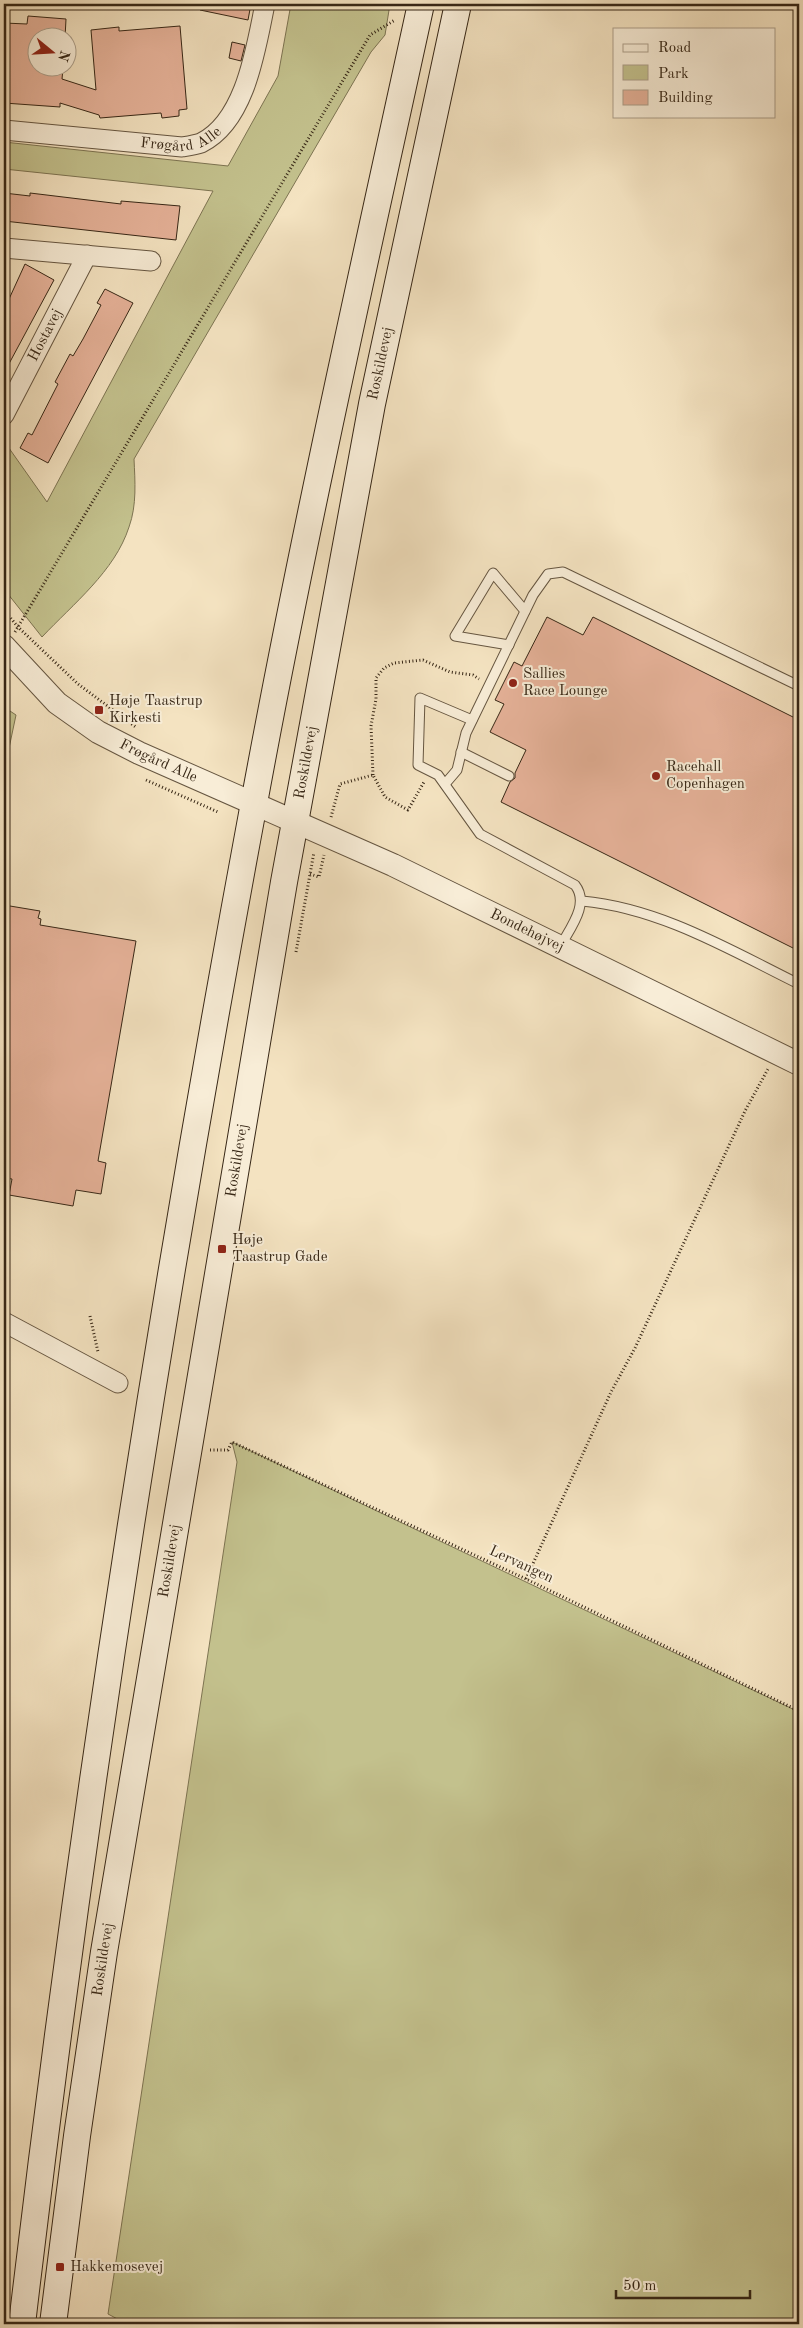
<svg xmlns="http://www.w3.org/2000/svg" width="803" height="2328" viewBox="0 0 803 2328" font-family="'Old Standard TT',serif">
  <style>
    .green { fill: #c3c18d; stroke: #7d7452 }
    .building { fill: #e6b299; stroke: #372716 }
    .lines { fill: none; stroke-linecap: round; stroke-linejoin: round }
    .service-casing { stroke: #665641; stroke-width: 11 }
    .minor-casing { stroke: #665641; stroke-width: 21 }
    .tertiary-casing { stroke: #665641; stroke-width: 24 }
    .secondary-casing { stroke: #372716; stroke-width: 28 }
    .path { stroke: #372716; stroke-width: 3; stroke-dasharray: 1 2.5; stroke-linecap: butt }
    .service { stroke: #f8edd7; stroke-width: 9 }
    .minor { stroke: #f8edd7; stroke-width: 19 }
    .tertiary { stroke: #f8edd7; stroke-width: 22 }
    .secondary { stroke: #f8edd7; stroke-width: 26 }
    .poi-dot { fill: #8f2418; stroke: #f8edd7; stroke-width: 2 }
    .labels { text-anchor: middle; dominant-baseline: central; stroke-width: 4; stroke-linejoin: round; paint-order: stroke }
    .street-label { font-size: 15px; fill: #372716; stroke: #f8edd7 }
    .poi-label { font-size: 15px; fill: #372716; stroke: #f8edd7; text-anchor: start }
  </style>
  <rect width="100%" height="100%" fill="#f4e3c1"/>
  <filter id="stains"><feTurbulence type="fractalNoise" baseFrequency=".004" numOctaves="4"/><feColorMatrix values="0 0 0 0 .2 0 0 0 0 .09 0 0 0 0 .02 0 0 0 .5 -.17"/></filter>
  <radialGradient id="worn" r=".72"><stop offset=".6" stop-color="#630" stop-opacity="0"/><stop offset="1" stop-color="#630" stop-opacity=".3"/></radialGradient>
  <g class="green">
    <path d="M 291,4 L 390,4 L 385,35 L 371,52 L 134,459 C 135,481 137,505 129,527 C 115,571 73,604 42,637 L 4,589 L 4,441 L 47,502 L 213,191 L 4,169 L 4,142 L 228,166 L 278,76 Z"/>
    <polygon points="4,707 16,715 4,772"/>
    <polygon points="232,1442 799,1712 799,2324 127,2324 108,2314 237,1462"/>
  </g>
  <g class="building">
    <polygon points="200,4 251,4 248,20 200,10"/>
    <polygon points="28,16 66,19 65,38 38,38 38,68 63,68 62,79 96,90 91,30 119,27 119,31 180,26 187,109 179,110 179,116 162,118 161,113 100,118 99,115 60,103 60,107 4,103 4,23 27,24"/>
    <polygon points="232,42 245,45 241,61 229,58"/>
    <polygon points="4,193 30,196 30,193 121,204 121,201 180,206 176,240 4,221"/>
    <polygon points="25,264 54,280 4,373 4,310"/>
    <polygon points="105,289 133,303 48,463 20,448 28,433 32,435 58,384 55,382 70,354 73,356 83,339 101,305 97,303"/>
    <polygon points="547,617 583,635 593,617 799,720 799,951 501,802 510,782 515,778 515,773 526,750 490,732 504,704 495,700 514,662 522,666"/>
    <polygon points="4,905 40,911 38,918 41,919 40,925 136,941 98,1161 106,1163 101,1194 76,1190 73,1206 9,1195 12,1179 4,1178"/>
  </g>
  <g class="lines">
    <g class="service-casing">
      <g id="service">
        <polyline points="509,645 455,636 493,573 525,611"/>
        <path d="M 472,720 L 420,698 L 418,765 L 438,775 L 480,834 L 575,885 C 590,904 570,928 560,947"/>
        <polyline points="461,752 509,776"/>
        <polyline points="445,784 457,770 466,733 533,595 548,574 563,572 799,686"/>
        <path d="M 582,901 C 660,908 730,950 799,984"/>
      </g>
    </g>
    <g class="minor-casing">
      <g id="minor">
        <path id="s1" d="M 4,130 L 182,147 C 188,146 195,145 201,143 C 246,121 256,47 265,4"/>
        <polyline points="4,248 151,261"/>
        <path id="s2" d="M 4,415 L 87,255"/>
        <polyline points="4,1322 118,1383"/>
      </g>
    </g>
    <g class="tertiary-casing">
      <g id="tertiary">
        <path id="s3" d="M 4,646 L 57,703 L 98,732 L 139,753 L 393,865 L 799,1064"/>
      </g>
    </g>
    <g class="secondary-casing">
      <g id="secondary">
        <path d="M 22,2324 C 82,1815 160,1308 254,803 C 303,536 363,270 421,4"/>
        <path id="s4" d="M 53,2324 L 77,2136 L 104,1952 L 284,882 L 372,404 L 458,4"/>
      </g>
    </g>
    <g class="path">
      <polyline points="4,610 18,627 78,684 137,728"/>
      <polyline points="15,632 370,35 395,20"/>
      <polyline points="373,775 371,726 376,699 376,678 384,668 394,663 423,660 450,672 473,675 479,679"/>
      <polyline points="146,780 218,812"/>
      <polyline points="331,817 340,784 373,775 385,797 408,810 424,782"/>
      <polyline points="310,874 319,877 324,855"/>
      <polyline points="296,952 314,852"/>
      <polyline points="90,1316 98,1352"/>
      <polyline points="210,1450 228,1450 232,1442 526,1579 799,1711"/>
      <polyline points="526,1579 611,1392 635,1348 745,1111 768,1069"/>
    </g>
    <use href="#service" class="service"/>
    <use href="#minor" class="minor"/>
    <use href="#tertiary" class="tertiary"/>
    <use href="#secondary" class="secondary"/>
  </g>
  <g class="poi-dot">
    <circle cx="513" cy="683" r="5"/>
    <rect x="94" y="705" width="10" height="10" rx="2.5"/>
    <circle cx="656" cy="776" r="5"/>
    <rect x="217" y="1244" width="10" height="10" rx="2.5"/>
    <rect x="55" y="2262" width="10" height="10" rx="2.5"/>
  </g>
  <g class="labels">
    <g class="street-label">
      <text stroke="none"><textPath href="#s1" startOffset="179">Frøgård Alle</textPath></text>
      <text stroke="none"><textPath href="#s2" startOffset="90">Hostavej</textPath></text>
      <text stroke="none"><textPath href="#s4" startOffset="1988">Roskildevej</textPath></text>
      <text stroke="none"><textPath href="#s3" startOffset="195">Frøgård Alle</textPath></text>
      <text stroke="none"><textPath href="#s4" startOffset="1582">Roskildevej</textPath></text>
      <text stroke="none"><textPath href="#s3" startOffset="601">Bondehøjvej</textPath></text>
      <text stroke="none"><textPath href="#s4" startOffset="1178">Roskildevej</textPath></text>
      <text stroke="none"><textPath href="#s4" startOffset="772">Roskildevej</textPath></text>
      <text transform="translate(521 1565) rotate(25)">Lervangen</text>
      <text stroke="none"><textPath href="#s4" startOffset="368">Roskildevej</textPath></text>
    </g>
    <g class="poi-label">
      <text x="523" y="674">Sallies<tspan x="523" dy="17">Race Lounge</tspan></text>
      <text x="109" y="701">Høje Taastrup<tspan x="109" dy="17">Kirkesti</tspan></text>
      <text x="666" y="767">Racehall<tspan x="666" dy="17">Copenhagen</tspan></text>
      <text x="232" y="1240">Høje<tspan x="232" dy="17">Taastrup Gade</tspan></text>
      <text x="70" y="2267">Hakkemosevej</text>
    </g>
  </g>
  <rect width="803" height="2328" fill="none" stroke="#f4e3c1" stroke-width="20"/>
  <rect x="5" y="5" width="793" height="2318" fill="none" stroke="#372716" stroke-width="2.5"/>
  <rect x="10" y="10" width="783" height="2308" fill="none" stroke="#372716"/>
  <rect x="613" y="28" width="162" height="90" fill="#f8edd7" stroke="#ab9e8a"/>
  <rect x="623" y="44" width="25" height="8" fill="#f8edd7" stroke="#ab9e8a"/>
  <text x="658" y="52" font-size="15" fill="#372716">Road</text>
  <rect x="623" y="65" width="25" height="15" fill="#c3c18d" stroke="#ab9e8a"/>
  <text x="658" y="78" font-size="15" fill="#372716">Park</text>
  <rect x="623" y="90" width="25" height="15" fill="#e6b299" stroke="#ab9e8a"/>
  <text x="658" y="102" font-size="15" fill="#372716">Building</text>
  <g transform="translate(52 52) rotate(108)"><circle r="24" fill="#f8edd7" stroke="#ab9e8a"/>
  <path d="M0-4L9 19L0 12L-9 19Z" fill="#8f2418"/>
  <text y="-8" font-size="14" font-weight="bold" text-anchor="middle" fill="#372716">N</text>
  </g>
  <path d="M616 2290v8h134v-8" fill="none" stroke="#372716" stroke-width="2.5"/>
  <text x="623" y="2290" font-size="15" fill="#372716" stroke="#f8edd7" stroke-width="4" paint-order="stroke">50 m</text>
  <rect width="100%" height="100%" filter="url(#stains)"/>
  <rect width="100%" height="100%" fill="url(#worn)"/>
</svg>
